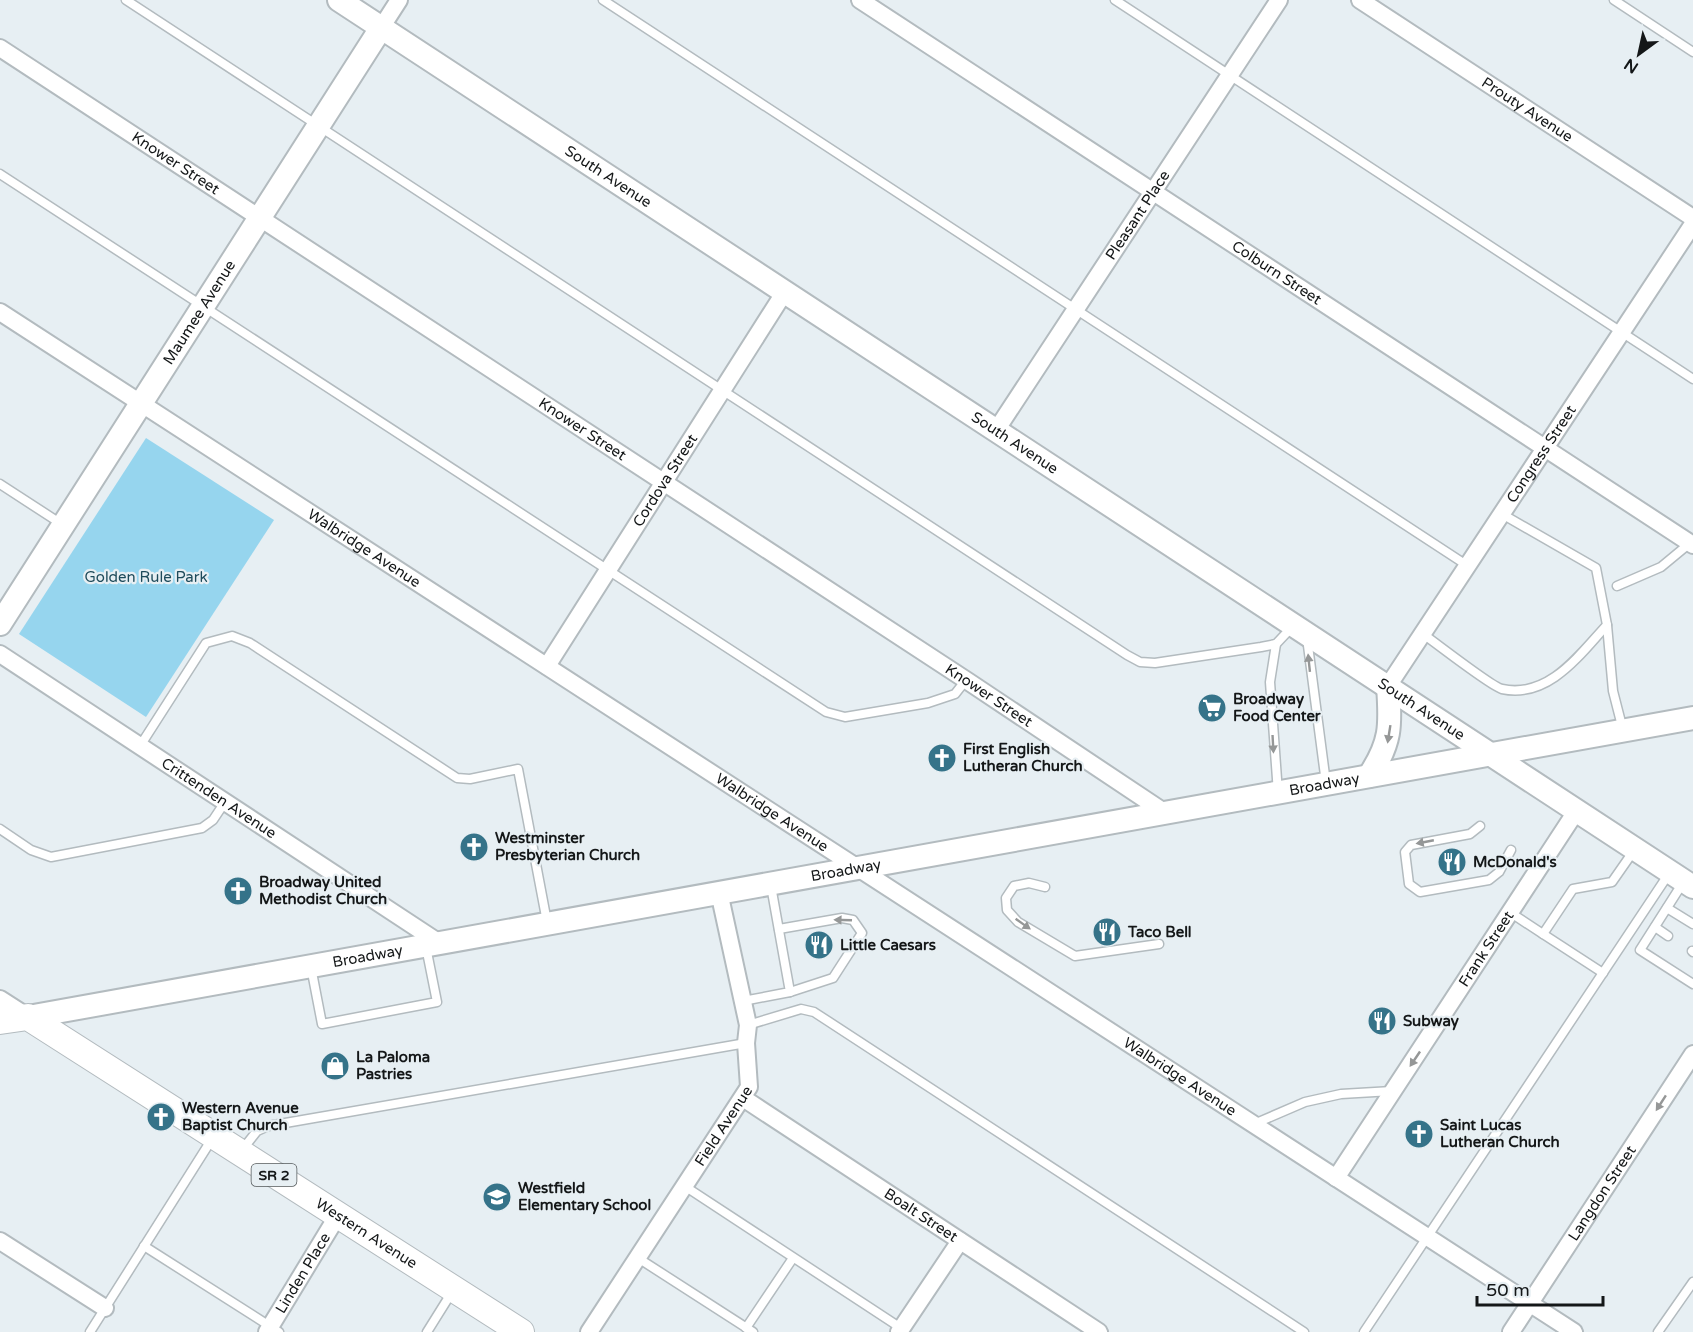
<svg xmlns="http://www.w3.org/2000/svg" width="1693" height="1332" viewBox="0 0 1693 1332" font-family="'Varela Round',sans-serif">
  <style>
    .green { fill: #96d5ee }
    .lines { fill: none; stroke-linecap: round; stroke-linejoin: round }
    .lane-casing { stroke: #b3bbbf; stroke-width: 11 }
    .street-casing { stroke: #b3bbbf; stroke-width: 20 }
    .secondary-casing { stroke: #b3bbbf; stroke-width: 26 }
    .primary-casing { stroke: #b3bbbf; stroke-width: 28 }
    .lane { stroke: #fff; stroke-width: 8 }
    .street { stroke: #fff; stroke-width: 16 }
    .secondary { stroke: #fff; stroke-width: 22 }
    .primary { stroke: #fff; stroke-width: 26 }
    .oneway { fill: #959797 }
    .labels { text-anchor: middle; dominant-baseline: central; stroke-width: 4.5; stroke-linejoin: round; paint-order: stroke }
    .shield { fill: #e7eff3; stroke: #53585a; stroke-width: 1.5 }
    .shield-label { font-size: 14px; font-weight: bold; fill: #141718 }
    .street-label { font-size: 15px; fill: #141718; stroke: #e7eff3 }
    .park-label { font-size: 15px; fill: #1d4a5a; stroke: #e7eff3 }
    .poi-label { font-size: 15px; font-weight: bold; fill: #141718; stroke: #e7eff3; text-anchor: start }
  </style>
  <rect width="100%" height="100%" fill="#e7eff3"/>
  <polygon class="green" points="146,438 274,520 146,717 19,634"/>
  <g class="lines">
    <g class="lane-casing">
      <g id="lane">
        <polyline points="126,0 1127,655 1140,662 1155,663 1261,647 1276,644 1293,626"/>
        <polyline points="603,0 1468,566"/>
        <polyline points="1115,0 1693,379"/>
        <polyline points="1614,0 1693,52"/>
        <polyline points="0,174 826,712 845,717 928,703 955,694 966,680"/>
        <polyline points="0,484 63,525"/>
        <polyline points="1617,586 1661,567 1690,543"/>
        <polyline points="1607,625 1613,691 1623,730"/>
        <path d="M 1423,634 C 1436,643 1492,687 1502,689 C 1549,699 1580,654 1607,625 L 1596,568 L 1502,514"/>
        <polyline points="1307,638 1326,783"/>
        <polyline points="1276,644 1270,682 1278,793"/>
        <polyline points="140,746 206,643 232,636 250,643 457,778 470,779 518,769 547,922"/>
        <polyline points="1480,826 1470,834 1411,845 1405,852 1409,884 1420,892 1489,880 1499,872 1511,850"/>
        <polyline points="0,829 31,850 51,857 202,828 213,820 225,802"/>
        <polyline points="1684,881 1640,950 1693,984"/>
        <polyline points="1045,887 1029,883 1014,886 1006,898 1007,910 1018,922 1075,956 1159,944"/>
        <polyline points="1667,908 1693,924"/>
        <polyline points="1511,913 1543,934"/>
        <polyline points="1655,927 1668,936"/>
        <polyline points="779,929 842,918 853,920 862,933 833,978 790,992"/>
        <polyline points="1692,951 1693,952"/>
        <polyline points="311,967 322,1024 437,1002 426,947"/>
        <polyline points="1603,973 1543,934 1573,889 1612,882 1635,849"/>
        <polyline points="743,1001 790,992 771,886"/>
        <polyline points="748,1025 801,1009 814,1012 1304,1332"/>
        <polyline points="1254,1124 1305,1102 1341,1094 1392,1091"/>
        <polyline points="242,1150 257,1131 268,1126 746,1043"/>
        <polyline points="686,1187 904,1330"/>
        <polyline points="144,1246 279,1332"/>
        <polyline points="638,1258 753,1332"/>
        <polyline points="746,1328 793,1258"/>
        <polyline points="90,1332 212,1139"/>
        <polyline points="427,1332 452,1292"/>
        <polyline points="1364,1332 1670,872"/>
        <polyline points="1658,1332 1693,1282"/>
      </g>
    </g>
    <g class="street-casing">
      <g id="street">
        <path id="s1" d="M 860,0 L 1693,545"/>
        <path id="s2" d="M 1360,0 L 1693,218"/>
        <polyline points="381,28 399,0"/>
        <path id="s3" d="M 0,48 L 966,680 L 1164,812"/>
        <path id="s4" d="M 0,312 L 1574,1332"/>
        <path id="s5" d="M 997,429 L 1279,0"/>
        <path id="s6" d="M 0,654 L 438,942"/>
        <path id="s7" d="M 547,666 L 784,293"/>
        <path id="s8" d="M 1388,686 L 1693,224"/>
        <polyline points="0,999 28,1017"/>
        <path id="s9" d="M 743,1098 L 1099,1332"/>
        <path id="s10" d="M 1336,1178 L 1577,810"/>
        <polyline points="0,1241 105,1308"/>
        <path id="s11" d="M 267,1332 L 338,1215"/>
        <path id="s12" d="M 589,1332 L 749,1087 L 746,1043 L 748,1025 L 719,892"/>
        <polyline points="899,1332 960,1241"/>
        <path id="s13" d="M 1511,1332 L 1693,1054"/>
      </g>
    </g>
    <g class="secondary-casing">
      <g id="secondary">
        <path id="s14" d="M 339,0 L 1693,887"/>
        <path id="s15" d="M 0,624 L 381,28"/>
        <path d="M 1369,776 C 1391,743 1391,726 1388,686"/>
        <path id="s16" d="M 28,1017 L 1693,718"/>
      </g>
    </g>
    <g class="primary-casing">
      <g id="primary">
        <path id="s17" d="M 0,1021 L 28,1017 L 521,1332"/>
      </g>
    </g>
    <use href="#lane" class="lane"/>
    <use href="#street" class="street"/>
    <use href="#secondary" class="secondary"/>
    <use href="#primary" class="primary"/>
  </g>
  <defs><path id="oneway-solid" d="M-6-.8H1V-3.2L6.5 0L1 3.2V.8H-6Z" transform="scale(1.5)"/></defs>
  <g class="oneway">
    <use href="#oneway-solid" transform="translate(1309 663) rotate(-96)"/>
    <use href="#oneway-solid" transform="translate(1389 734) rotate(99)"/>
    <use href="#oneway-solid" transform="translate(1273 744) rotate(87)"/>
    <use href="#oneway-solid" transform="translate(1425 842) rotate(169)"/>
    <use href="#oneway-solid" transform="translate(843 920) rotate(-178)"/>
    <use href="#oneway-solid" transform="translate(1023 924) rotate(35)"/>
    <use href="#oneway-solid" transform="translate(1415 1059) rotate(124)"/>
    <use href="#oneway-solid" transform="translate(1661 1103) rotate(123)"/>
  </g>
  <defs>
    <g id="supermarket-disc" transform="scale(1.5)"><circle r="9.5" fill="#357389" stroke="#e7eff3"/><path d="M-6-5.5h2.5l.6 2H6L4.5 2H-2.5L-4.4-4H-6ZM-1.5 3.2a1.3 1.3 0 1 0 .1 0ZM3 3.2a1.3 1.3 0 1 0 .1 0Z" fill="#fff"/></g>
    <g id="church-disc" transform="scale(1.5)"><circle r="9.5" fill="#357389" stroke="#e7eff3"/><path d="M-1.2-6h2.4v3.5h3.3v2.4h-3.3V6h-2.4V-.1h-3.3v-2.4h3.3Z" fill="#fff"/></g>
    <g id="restaurant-disc" transform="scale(1.5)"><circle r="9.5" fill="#357389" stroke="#e7eff3"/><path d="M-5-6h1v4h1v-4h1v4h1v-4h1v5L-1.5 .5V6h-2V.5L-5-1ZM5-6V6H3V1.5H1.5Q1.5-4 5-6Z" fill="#fff"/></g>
    <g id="shop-disc" transform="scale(1.5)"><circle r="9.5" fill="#357389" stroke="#e7eff3"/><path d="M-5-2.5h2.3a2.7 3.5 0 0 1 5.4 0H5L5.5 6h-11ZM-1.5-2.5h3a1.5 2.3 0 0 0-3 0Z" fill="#fff"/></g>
    <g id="school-disc" transform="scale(1.5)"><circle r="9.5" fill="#357389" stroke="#e7eff3"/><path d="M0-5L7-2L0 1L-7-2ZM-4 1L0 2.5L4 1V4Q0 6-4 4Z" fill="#fff"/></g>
  </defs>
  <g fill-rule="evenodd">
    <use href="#supermarket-disc" x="1212" y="708"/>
    <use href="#church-disc" x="942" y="758"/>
    <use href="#church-disc" x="474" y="847"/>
    <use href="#restaurant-disc" x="1452" y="862"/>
    <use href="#church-disc" x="238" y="891"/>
    <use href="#restaurant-disc" x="1107" y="932"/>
    <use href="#restaurant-disc" x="819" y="945"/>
    <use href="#restaurant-disc" x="1382" y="1021"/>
    <use href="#shop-disc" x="335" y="1066"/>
    <use href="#church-disc" x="161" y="1117"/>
    <use href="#church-disc" x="1419" y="1134"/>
    <use href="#school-disc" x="497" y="1197"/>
  </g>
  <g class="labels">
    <rect class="shield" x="251.5" y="1164" width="45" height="22" rx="4.5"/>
    <g class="shield-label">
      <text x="274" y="1175">SR 2</text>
    </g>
    <g class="street-label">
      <text stroke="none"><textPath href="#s2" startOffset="200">Prouty Avenue</textPath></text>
      <text stroke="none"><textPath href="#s3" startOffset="210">Knower Street</textPath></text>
      <text stroke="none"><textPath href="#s14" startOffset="322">South Avenue</textPath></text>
      <text stroke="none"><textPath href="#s5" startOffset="256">Pleasant Place</textPath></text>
      <text stroke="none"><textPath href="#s1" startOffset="498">Colburn Street</textPath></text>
      <text stroke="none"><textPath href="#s15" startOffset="370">Maumee Avenue</textPath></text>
      <text stroke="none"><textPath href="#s3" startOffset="696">Knower Street</textPath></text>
      <text stroke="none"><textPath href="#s14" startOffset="808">South Avenue</textPath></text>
      <text stroke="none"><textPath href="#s8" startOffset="278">Congress Street</textPath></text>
      <text stroke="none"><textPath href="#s7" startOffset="220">Cordova Street</textPath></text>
      <text stroke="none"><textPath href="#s4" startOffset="434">Walbridge Avenue</textPath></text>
      <text stroke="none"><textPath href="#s3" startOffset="1182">Knower Street</textPath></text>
      <text stroke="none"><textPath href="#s14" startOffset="1294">South Avenue</textPath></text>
      <text stroke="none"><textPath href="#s16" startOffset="1317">Broadway</textPath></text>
      <text stroke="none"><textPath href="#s6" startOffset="262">Crittenden Avenue</textPath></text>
      <text stroke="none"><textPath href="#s4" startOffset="920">Walbridge Avenue</textPath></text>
      <text stroke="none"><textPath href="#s16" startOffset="831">Broadway</textPath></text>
      <text stroke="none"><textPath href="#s10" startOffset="274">Frank Street</textPath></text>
      <text stroke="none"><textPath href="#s16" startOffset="345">Broadway</textPath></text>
      <text stroke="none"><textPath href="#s4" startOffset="1406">Walbridge Avenue</textPath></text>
      <text stroke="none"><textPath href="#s12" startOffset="246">Field Avenue</textPath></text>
      <text stroke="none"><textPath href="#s13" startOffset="166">Langdon Street</textPath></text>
      <text stroke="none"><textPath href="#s9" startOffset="213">Boalt Street</textPath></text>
      <text stroke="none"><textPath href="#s17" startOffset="430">Western Avenue</textPath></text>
      <text stroke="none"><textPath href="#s11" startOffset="69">Linden Place</textPath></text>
    </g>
    <g class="park-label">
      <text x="146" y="577">Golden Rule Park</text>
    </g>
    <g class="poi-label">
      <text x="1233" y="699">Broadway<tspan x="1233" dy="17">Food Center</tspan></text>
      <text x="963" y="749">First English<tspan x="963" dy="17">Lutheran Church</tspan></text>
      <text x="495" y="838">Westminster<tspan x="495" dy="17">Presbyterian Church</tspan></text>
      <text x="1473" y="862">McDonald's</text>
      <text x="259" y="882">Broadway United<tspan x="259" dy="17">Methodist Church</tspan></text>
      <text x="1128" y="932">Taco Bell</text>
      <text x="840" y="945">Little Caesars</text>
      <text x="1403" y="1021">Subway</text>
      <text x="356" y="1057">La Paloma<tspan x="356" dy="17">Pastries</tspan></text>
      <text x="182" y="1108">Western Avenue<tspan x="182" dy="17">Baptist Church</tspan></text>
      <text x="1440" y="1125">Saint Lucas<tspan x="1440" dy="17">Lutheran Church</tspan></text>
      <text x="518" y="1188">Westfield<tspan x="518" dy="17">Elementary School</tspan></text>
    </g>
  </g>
  <g transform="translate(1639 54) rotate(213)" stroke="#e7eff3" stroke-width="4.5" paint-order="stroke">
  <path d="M0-4.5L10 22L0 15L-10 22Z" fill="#141718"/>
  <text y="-9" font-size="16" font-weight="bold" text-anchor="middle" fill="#141718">N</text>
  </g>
  <path d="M1477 1296v9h126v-9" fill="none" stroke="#141718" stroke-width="3"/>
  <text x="1486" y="1296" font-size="18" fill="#141718" stroke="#e7eff3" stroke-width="4.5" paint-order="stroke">50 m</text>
</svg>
